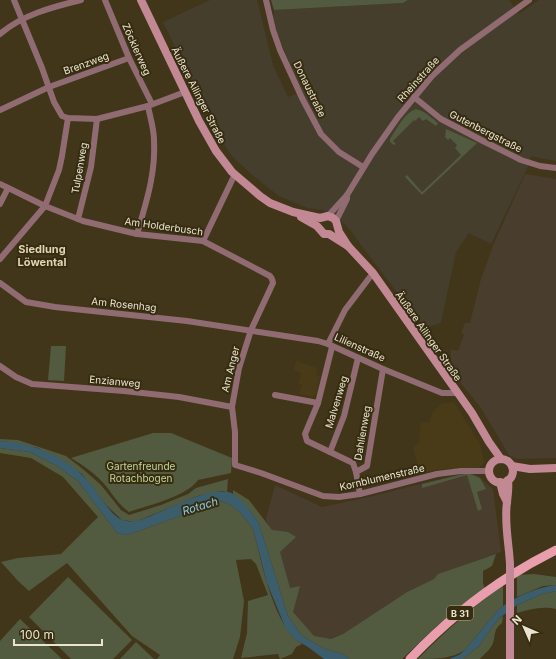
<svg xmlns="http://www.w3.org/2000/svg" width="556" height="659" viewBox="0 0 556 659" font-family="Inter,sans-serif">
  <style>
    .commercial { fill: #453e2d }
    .industrial { fill: #493d2e }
    .built { fill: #493b17 }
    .green { fill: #525a3f }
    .water { fill: #3c5d6c }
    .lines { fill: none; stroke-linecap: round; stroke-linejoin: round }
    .street { stroke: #906c72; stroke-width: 6 }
    .secondary { stroke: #c28893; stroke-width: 8 }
    .primary { stroke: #e89eac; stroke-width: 9 }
    .secondary-bridge { stroke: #c28893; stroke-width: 8 }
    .labels { text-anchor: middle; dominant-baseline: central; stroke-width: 4; stroke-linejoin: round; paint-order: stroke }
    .shield { fill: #362c0f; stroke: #b4ac98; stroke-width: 1 }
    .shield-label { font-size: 9px; font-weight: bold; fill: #eae3d2 }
    .street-label { font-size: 10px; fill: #eae3d2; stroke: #362c0f }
    .park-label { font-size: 10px; fill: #c5d69f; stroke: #362c0f }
    .neighbourhood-label { font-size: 11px; font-weight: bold; fill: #e1d4b3; stroke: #362c0f }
    .water-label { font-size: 11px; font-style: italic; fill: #8bcae6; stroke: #362c0f }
  </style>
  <rect width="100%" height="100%" fill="#41361a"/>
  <polygon class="commercial" points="210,0 257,0 273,65 288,97 302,92 277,34 273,17 274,10 403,3 408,0 509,0 519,14 539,0 556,0 556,161 530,156 531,160 491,244 469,233 456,252 441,323 424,328 346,225 324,210 307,208 279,196 251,174 232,156 215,130 163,22"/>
  <g class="industrial">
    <polygon points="525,174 556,179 556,458 516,459 509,455 481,408 451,371 451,349 458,351 464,335 461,333 465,323 470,323 481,279 493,246"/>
    <polygon points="468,472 478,476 493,489 501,552 438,574 434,579 407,592 343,634 331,639 312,637 290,610 266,519 275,485 322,507 373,496"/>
  </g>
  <g class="built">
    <polygon points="296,361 317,368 316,375 320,376 316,395 312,397 299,394 302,385 298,384 301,373 294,370"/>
    <polygon points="454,402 480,444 484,461 483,464 478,468 443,469 420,473 413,448 419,442 421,423 430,422 432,413 440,404"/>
  </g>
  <g class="green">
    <polygon points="271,0 408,0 403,3 274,10"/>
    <path d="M 416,109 L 424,112 L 438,123 L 436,126 L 426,119 L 423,121 L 419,117 L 415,121 L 414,120 L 393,141 L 396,144 L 394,145 L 390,142 L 390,139 C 397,129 404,113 416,109 Z"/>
    <polygon points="446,129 477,143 422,195 405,177 407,175 422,192 461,155 455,148 457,145 450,138 448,140 445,137"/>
    <polygon points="51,346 66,346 64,381 48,380"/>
    <path d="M 153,433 L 171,433 L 232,458 L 231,473 L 198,480 C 186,497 149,505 129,512 C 119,505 113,495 106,486 C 96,474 84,466 71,458 Z"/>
    <polygon points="0,439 18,440 66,456 84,470 101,485 121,510 129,515 161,505 188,494 196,488 228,479 227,492 222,491 198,496 135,522 122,520 106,505 82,474 38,448 9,442 0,441"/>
    <path d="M 0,448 L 30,452 L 57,466 L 78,481 L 117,533 L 127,535 L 222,501 C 235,506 246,517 253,529 C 261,559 273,627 302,644 L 296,647 L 292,654 L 280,659 L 278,654 L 241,658 L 247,633 L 248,601 L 268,595 L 256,564 L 251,559 L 236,560 L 244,601 L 240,637 L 233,659 L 157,659 L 160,655 L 132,636 L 67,563 L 29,591 L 18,581 L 1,562 L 18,558 L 61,554 L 98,517 L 63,477 L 31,458 L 0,453 Z"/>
    <polygon points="468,473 480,478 486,489 477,492 482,509 478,511 467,475 422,488 422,484"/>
    <polygon points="233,490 249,500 272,530 288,532 296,537 280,552 290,588 300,586 293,612 314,636 331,639 343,634 407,592 434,579 438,574 496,554 492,566 483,571 483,583 485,589 439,624 402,659 350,659 342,654 325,649 302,636 288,616 259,524 251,512 233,494"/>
    <polygon points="534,574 556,577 556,585 543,586 517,597 517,575"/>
    <polygon points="68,577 132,640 113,659 71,659 29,617"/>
    <path d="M 503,585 L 503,606 L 498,610 L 465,650 C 451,659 436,659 418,659 C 444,632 473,607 503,585 Z"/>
    <path d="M 556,591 L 556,609 C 542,606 531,609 517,613 L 517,605 L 542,594 Z"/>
    <path d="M 503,616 L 502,623 C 493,630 496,634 493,643 C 491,649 484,654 480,659 L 463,659 L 479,646 L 498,619 Z"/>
    <polygon points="20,619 62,659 0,659 0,641"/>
    <polygon points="136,642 154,659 120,659"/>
  </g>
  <g class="water">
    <path d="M 0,441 C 35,443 71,458 93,487 C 100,496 112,517 123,520 C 134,524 143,519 153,515 C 170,508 216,484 233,494 C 244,501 252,513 259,524 L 288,616 L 302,636 L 325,649 L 342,654 L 350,659 L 324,659 L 308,647 L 296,640 L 286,629 L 267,583 L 253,529 C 246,517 235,506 222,501 L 127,535 L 117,533 L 78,481 L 57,466 L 30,452 L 0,448 Z"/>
    <path d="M 556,585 L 556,591 L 542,594 L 517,605 L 498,619 L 479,646 L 463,659 L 449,659 L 459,655 L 465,650 L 498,610 C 514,597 535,588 556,585 Z"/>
  </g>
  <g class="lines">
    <g class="street">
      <polyline points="14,0 42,68 54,102 62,116 68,118 97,119 148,106 185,92"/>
      <polyline points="105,0 129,58 152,104"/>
      <polyline points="266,0 273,30 280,50 302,98 321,134 339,152 363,167"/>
      <path d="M 0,34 C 22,15 52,7 81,0"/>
      <polyline points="414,97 441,119 483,141 521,160 540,166 556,168"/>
      <polyline points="0,110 49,87 129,58"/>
      <polyline points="0,184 45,206 83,221 137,234 203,241 270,276 272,279 273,283 251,330 239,368 232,407 235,432 235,465 261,473 323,496 339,497 360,494 437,474 461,471 489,471"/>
      <polyline points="0,204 8,188"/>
      <polyline points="328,216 347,195 372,154 398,117 432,76 460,50 529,0"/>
      <polyline points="78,219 91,167 97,119"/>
      <polyline points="336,221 347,199 347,195"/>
      <path d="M 137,234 C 146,203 156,173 154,140 C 154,129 150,117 148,106"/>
      <polyline points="203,241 235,174"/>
      <polyline points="0,259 45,206 59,170 62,156 68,118"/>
      <polyline points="0,283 26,302 55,307 187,321 318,341 328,344 383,369 442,393 457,393"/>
      <polyline points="328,344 345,310 373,273"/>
      <polyline points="0,366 16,377 32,384 124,391 179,397 232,407"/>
      <polyline points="275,395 318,403 332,347"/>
      <polyline points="318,403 305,434 307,441 353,463 356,472"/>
      <polyline points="330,452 344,416 358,358"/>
      <polyline points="360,494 356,472 367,466 383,369"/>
    </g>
    <g class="secondary">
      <polyline points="141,0 199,121 216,151 232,172 260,196 270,203 293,212 320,218 328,216 333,218 336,221 339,232 348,246"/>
      <polyline points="301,217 317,226 324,234 329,234 348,246 373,273 472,413 489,442 501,459"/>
      <circle cx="501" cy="471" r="12"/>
      <polyline points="512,466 530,469 556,468"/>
      <path d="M 508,480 C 509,488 508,494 507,502 C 504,522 509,544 510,564"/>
      <polyline points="500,482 503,494 507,502"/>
      <polyline points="510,659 510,624"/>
    </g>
    <path class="primary" d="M 410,659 C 452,615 501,577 556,550"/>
    <polyline class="secondary-bridge" points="510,564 510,624"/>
  </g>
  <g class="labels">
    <rect class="shield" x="447" y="606" width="26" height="14" rx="3"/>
    <g class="shield-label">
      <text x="460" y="613">B 31</text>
    </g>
    <g class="street-label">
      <text transform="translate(137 49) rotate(66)">Zöcklerweg</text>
      <text transform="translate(86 63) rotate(-20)">Brenzweg</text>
      <text transform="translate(418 79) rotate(-48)">Rheinstraße</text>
      <text transform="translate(310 89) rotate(64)">Donaustraße</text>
      <text transform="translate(199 95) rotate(63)">Äußere Ailinger Straße</text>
      <text transform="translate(486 131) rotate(27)">Gutenbergstraße</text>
      <text transform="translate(79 168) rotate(-80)">Tulpenweg</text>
      <text transform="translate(164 226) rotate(8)">Am Holderbusch</text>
      <text transform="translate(124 304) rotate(6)">Am Rosenhag</text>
      <text transform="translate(429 336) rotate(55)">Äußere Ailinger Straße</text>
      <text transform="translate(360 347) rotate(24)">Lilienstraße</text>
      <text transform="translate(230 369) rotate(-76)">Am Anger</text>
      <text transform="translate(115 381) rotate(5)">Enzianweg</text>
      <text transform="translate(336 402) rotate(-73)">Malvenweg</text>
      <text transform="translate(362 433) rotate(-80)">Dahlienweg</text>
      <text transform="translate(382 477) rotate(-13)">Kornblumenstraße</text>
    </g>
    <g class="park-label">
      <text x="141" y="466">Gartenfreunde<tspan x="141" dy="12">Rotachbogen</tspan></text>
    </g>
    <g class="neighbourhood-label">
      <text x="42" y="249">Siedlung<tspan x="42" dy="13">Löwental</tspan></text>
    </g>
    <g class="water-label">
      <text transform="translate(200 506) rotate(-17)">Rotach</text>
    </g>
  </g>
  <g transform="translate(524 627) rotate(315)" stroke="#362c0f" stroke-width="3" paint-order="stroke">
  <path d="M0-3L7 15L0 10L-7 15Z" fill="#eae3d2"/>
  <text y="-6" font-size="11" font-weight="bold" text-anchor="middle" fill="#eae3d2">N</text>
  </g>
  <path d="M14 639v6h88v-6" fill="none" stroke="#eae3d2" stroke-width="2"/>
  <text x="20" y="639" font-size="12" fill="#eae3d2" stroke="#362c0f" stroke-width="3" paint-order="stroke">100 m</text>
</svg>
